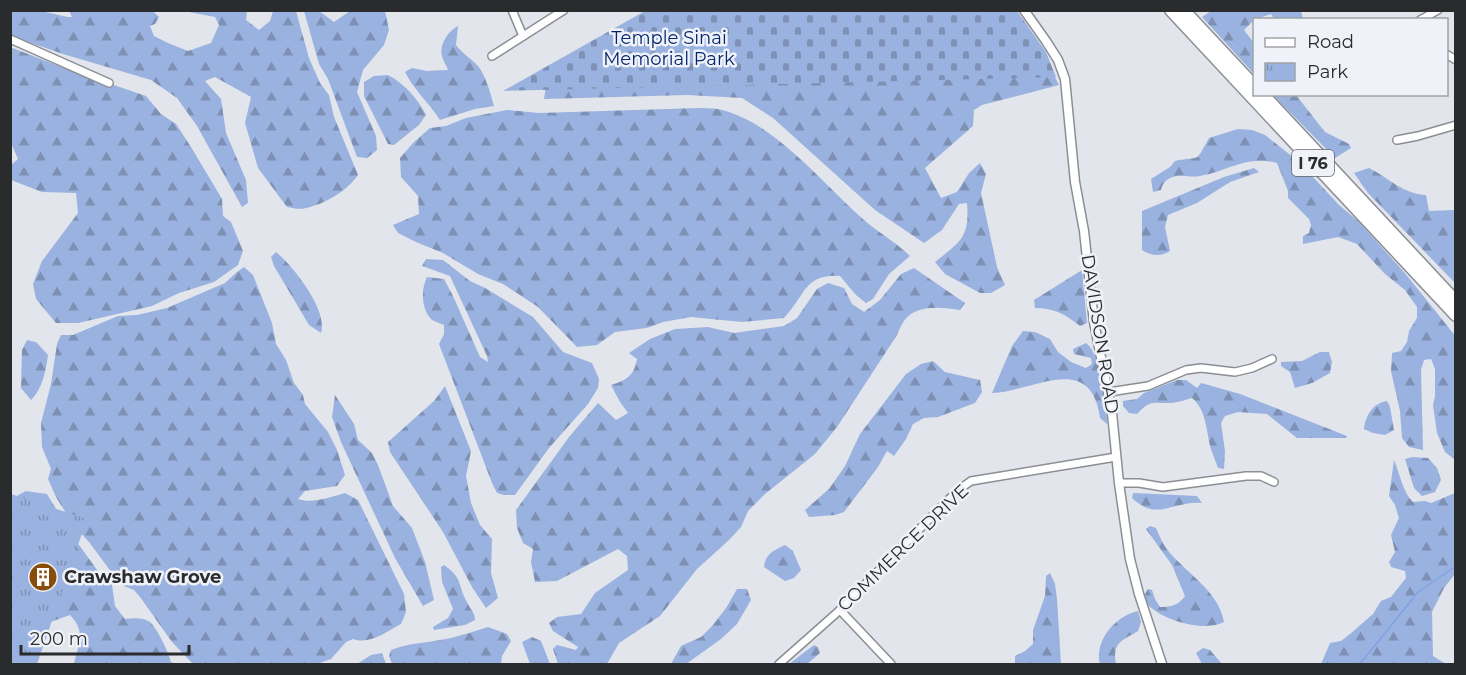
<svg xmlns="http://www.w3.org/2000/svg" width="1466" height="675" viewBox="0 0 1466 675" font-family="Montserrat,sans-serif">
  <style>
    .forest { fill: url(#forest-firs) }
    .cemetery { fill: url(#cemetery-stones) }
    .park { fill: url(#park-tufts) }
    .lines { fill: none; stroke-linecap: round; stroke-linejoin: round }
    .stream { stroke: #81a3e4; stroke-width: 1.5 }
    .minor-casing { stroke: #8b8e93; stroke-width: 10 }
    .tertiary-casing { stroke: #8b8e93; stroke-width: 11 }
    .motorway-casing { stroke: #8b8e93; stroke-width: 15 }
    .minor { stroke: #fff; stroke-width: 7 }
    .tertiary { stroke: #fff; stroke-width: 8 }
    .motorway { stroke: #fff; stroke-width: 12 }
    .labels { text-anchor: middle; dominant-baseline: central; stroke-width: 5; stroke-linejoin: round; paint-order: stroke }
    .shield { fill: #eff2f8; stroke: #65676a; stroke-width: 1.5 }
    .shield-label { font-size: 16px; font-weight: bold; fill: #2a2b2d }
    .park-label { font-size: 18px; fill: #05256e; stroke: #eff2f8 }
    .street-label { font-size: 18px; fill: #2a2b2d; stroke: #eff2f8 }
    .poi-label { font-size: 18px; font-weight: bold; fill: #2a2b2d; stroke: #eff2f8; text-anchor: start }
  </style>
  <defs>
    <pattern id="forest-firs" width="22" height="20" patternUnits="userSpaceOnUse" patternTransform="scale(1.5)"><rect width="22" height="20" fill="#9ab2df"/><path d="M5 1l3.5 6h-7zM16 11l3.5 6h-7z" fill="#7e91b5"/></pattern>
    <pattern id="cemetery-stones" width="16" height="16" patternUnits="userSpaceOnUse" patternTransform="scale(1.5)"><rect width="16" height="16" fill="#9ab2df"/><path d="M2 7V4a2 2 0 0 1 4 0v3zM10 15v-3a2 2 0 0 1 4 0v3z" fill="#7e91b5"/></pattern>
    <pattern id="park-tufts" width="24" height="20" patternUnits="userSpaceOnUse" patternTransform="scale(1.5)"><rect width="24" height="20" fill="#9ab2df"/><path d="M3 7l-1-3M5 7V3M7 7l1-3M15 17l-1-3M17 17v-4M19 17l1-3" fill="none" stroke="#7e91b5"/></pattern>
  </defs>
  <rect width="100%" height="100%" fill="#e2e5eb"/>
  <g class="forest">
    <path d="M 11,10 L 41,11 L 68,17 L 72,17 L 69,11 L 153,11 L 159,17 L 155,24 L 150,26 L 154,36 L 168,43 L 188,51 L 211,43 L 219,25 L 215,17 L 184,11 L 247,11 L 246,20 L 259,30 L 270,21 L 273,11 L 296,11 L 309,58 L 320,83 L 329,95 L 334,117 L 358,175 C 347,191 325,204 306,208 C 300,210 293,208 287,207 L 258,168 L 245,123 L 251,97 L 215,77 L 205,81 L 221,99 L 226,133 L 246,180 L 248,203 L 242,207 L 197,126 L 177,98 L 151,80 L 63,54 L 11,36 Z"/>
    <path d="M 649,10 L 1012,10 L 1044,56 L 1059,85 L 982,105 L 974,110 L 973,126 L 925,168 L 941,198 L 957,192 L 969,173 L 980,163 L 986,174 L 981,193 L 997,267 L 1005,285 L 991,293 L 980,293 L 945,274 L 935,262 C 960,242 970,238 967,203 L 959,204 L 942,230 L 924,243 L 875,210 L 773,118 L 742,98 L 687,95 L 544,99 L 547,79 Z"/>
    <polygon points="304,11 319,11 334,22 350,11 385,11 389,30 384,45 363,70 357,92 376,136 377,150 367,158 357,157 328,79 319,64"/>
    <polygon points="1301,11 1303,19 1274,19 1271,14 1254,20 1244,30 1254,43 1254,74 1202,17 1211,11"/>
    <path d="M 458,26 L 456,45 C 463,54 470,58 477,65 C 485,73 491,95 494,106 L 475,109 L 440,120 C 429,103 414,90 405,72 L 412,68 L 427,71 L 448,70 C 446,65 443,60 442,56 C 439,45 448,31 458,26 Z"/>
    <polygon points="10,47 64,68 146,96 161,114 176,124 191,147 222,199 223,216 231,222 243,251 238,265 214,282 179,293 152,306 78,323 56,323 36,299 33,284 42,261 78,213 76,193 42,192 11,180 11,165 18,159 11,143"/>
    <path d="M 388,75 C 405,84 417,98 426,115 L 419,125 L 394,145 L 388,144 L 364,96 L 364,82 L 374,76 Z"/>
    <polygon points="1273,95 1296,95 1325,132 1349,144 1351,148 1335,158"/>
    <path d="M 667,109 C 684,109 710,106 726,111 C 780,127 828,190 870,225 C 884,236 898,244 910,256 L 889,274 L 873,299 L 866,303 L 856,295 L 840,276 C 804,274 806,295 784,318 L 742,322 L 691,317 L 663,322 L 647,328 L 615,332 L 597,345 L 577,347 L 538,307 L 503,284 L 478,274 L 443,253 L 416,242 L 398,233 L 393,225 L 419,214 L 418,196 L 401,177 L 400,158 L 414,142 L 430,128 L 446,126 L 466,118 L 507,110 L 539,113 Z"/>
    <path d="M 1238,129 L 1252,130 L 1265,135 L 1298,161 L 1339,205 L 1358,221 L 1404,272 L 1453,333 L 1456,337 L 1455,460 L 1445,452 L 1437,433 L 1433,405 L 1435,396 L 1435,369 L 1431,359 L 1424,360 L 1421,370 L 1423,450 L 1409,447 L 1402,438 L 1400,411 L 1391,371 L 1392,353 L 1401,351 L 1407,342 L 1409,331 L 1417,318 L 1417,307 L 1405,290 L 1385,274 L 1357,244 L 1338,237 L 1303,244 L 1303,236 L 1309,233 L 1311,225 L 1309,219 L 1288,198 L 1288,191 L 1277,163 C 1246,155 1229,171 1200,176 C 1191,178 1182,174 1173,177 C 1166,179 1163,183 1161,190 L 1153,192 L 1151,179 L 1170,167 L 1175,161 C 1202,155 1194,165 1209,138 Z"/>
    <path d="M 1254,168 L 1259,172 L 1230,182 L 1197,203 L 1168,215 L 1165,227 L 1170,251 C 1160,257 1152,256 1142,250 L 1142,211 L 1224,177 Z"/>
    <path d="M 1369,168 C 1389,178 1403,194 1426,195 L 1429,211 L 1455,210 L 1455,283 L 1368,193 L 1354,173 Z"/>
    <path d="M 276,252 C 293,266 328,310 321,333 L 309,325 L 274,266 L 271,257 Z"/>
    <path d="M 426,259 L 443,260 L 470,281 L 485,288 L 533,317 L 563,352 L 592,363 L 599,379 L 598,388 L 588,404 L 549,448 L 515,495 L 504,495 L 497,493 L 492,483 L 439,344 L 444,334 L 444,325 C 440,323 435,322 431,319 C 421,308 421,289 427,277 L 444,279 L 453,296 L 480,357 L 488,362 L 487,356 L 450,276 L 422,266 Z"/>
    <path d="M 244,267 L 253,275 L 272,323 L 276,344 L 286,360 L 294,383 L 303,395 L 305,404 L 328,432 L 337,450 L 345,475 L 337,486 L 305,491 L 298,499 C 312,504 331,497 345,493 L 358,500 L 404,594 L 406,612 L 401,624 C 386,632 370,645 353,639 L 346,642 L 331,659 L 317,664 L 193,664 L 172,642 L 140,597 L 134,590 L 124,586 L 112,573 L 89,542 L 74,526 L 56,497 L 48,479 L 51,469 L 42,447 L 41,423 L 51,384 L 57,344 L 61,335 L 73,335 L 118,316 L 137,315 L 167,308 L 225,283 L 237,272 Z"/>
    <path d="M 914,268 L 965,303 L 960,310 C 943,307 915,304 904,321 C 901,325 899,330 897,335 L 837,427 L 815,454 L 765,494 L 748,511 L 741,527 L 728,541 L 697,569 L 660,616 L 619,643 L 607,664 L 558,664 L 553,649 L 557,645 L 576,650 L 578,647 L 553,631 L 549,623 L 557,617 L 581,614 L 595,593 L 628,570 L 627,556 L 618,549 L 557,581 L 535,582 L 531,562 L 533,549 L 523,543 L 517,528 L 516,510 L 569,437 L 598,403 L 616,420 L 628,413 L 620,402 L 611,385 C 627,380 634,376 637,359 L 629,353 L 650,339 L 675,329 L 708,327 L 734,333 L 784,326 L 797,318 L 817,289 L 828,283 L 844,288 L 852,304 L 864,312 L 880,300 L 901,274 Z"/>
    <path d="M 1082,270 L 1087,323 L 1080,326 C 1065,314 1054,308 1035,308 L 1034,300 Z"/>
    <path d="M 1023,331 L 1035,332 L 1050,339 L 1058,352 L 1071,362 L 1086,368 L 1092,364 L 1091,358 L 1074,354 L 1073,349 L 1086,343 C 1101,354 1107,405 1107,424 L 1100,418 C 1091,350 1033,392 992,393 L 1012,346 Z"/>
    <path d="M 27,340 L 36,342 L 48,355 C 46,370 42,390 31,400 L 21,388 L 22,350 Z"/>
    <polygon points="1320,352 1329,352 1332,362 1330,373 1312,383 1295,388 1290,372 1281,366 1281,362 1302,361"/>
    <polygon points="933,361 945,372 980,380 982,392 975,403 938,417 924,418 913,424 906,439 894,456 887,451 878,467 844,512 835,515 809,517 805,510 829,489 845,466 860,434 906,374 921,364"/>
    <path d="M 1177,380 L 1186,380 L 1197,388 L 1201,383 L 1240,394 L 1347,436 L 1346,438 L 1297,438 L 1267,414 L 1238,412 L 1225,416 L 1221,423 L 1225,451 L 1224,469 L 1218,468 C 1216,462 1213,455 1211,449 C 1206,432 1207,410 1192,398 C 1185,400 1179,402 1172,403 C 1153,404 1152,398 1137,414 L 1129,413 L 1123,406 L 1123,401 L 1137,399 L 1144,393 Z"/>
    <polygon points="445,386 471,451 466,476 471,503 480,525 492,539 491,573 498,598 486,608 472,587 443,532 390,452 388,442 434,401"/>
    <polygon points="335,395 354,424 358,440 372,453 378,465 393,506 412,528 425,562 434,600 423,606 395,558 341,442 332,417"/>
    <path d="M 1387,401 L 1390,407 L 1394,430 L 1385,435 L 1373,433 L 1364,429 C 1365,416 1373,403 1387,401 Z"/>
    <polygon points="1412,457 1428,458 1437,468 1441,480 1435,492 1422,496 1414,488 1405,459"/>
    <path d="M 1394,460 C 1400,474 1403,493 1413,502 L 1425,501 L 1431,503 L 1455,493 L 1455,574 L 1444,588 L 1432,612 L 1433,656 L 1446,664 L 1321,664 L 1330,643 L 1341,641 L 1350,634 L 1373,614 L 1381,601 L 1391,597 L 1406,578 L 1405,571 L 1391,567 L 1389,562 L 1395,552 L 1391,535 L 1399,518 L 1395,505 L 1389,496 Z"/>
    <path d="M 26,491 L 47,494 L 71,534 L 103,578 L 112,585 L 115,606 L 125,619 C 133,618 143,617 150,622 C 157,628 169,653 171,662 L 175,664 L 74,664 C 78,644 87,633 70,615 L 39,626 L 11,499 Z"/>
    <path d="M 1133,493 L 1197,496 L 1202,503 C 1172,501 1157,522 1132,498 Z"/>
    <path d="M 1150,526 L 1156,528 C 1160,537 1163,545 1170,553 C 1188,574 1219,592 1224,622 C 1204,633 1162,620 1147,604 L 1145,594 L 1148,589 L 1152,590 L 1155,599 L 1160,607 C 1171,607 1179,605 1185,596 L 1172,565 L 1146,529 Z"/>
    <path d="M 785,545 L 793,551 L 801,570 L 794,578 L 785,581 L 764,567 C 766,553 773,551 785,545 Z"/>
    <path d="M 444,565 C 464,579 457,585 467,602 C 470,609 475,612 475,620 L 465,625 L 434,630 L 433,627 L 448,618 L 453,609 L 442,582 L 441,567 Z"/>
    <polygon points="1050,573 1055,584 1057,599 1061,664 1015,664 1015,656 1025,651 1033,644 1033,630 1045,596 1046,576"/>
    <polygon points="737,589 747,589 751,600 737,624 721,639 686,664 671,664 681,646 701,637 713,625 726,608"/>
    <path d="M 1138,611 L 1141,622 L 1138,631 C 1122,641 1112,642 1116,664 L 1100,664 C 1094,641 1115,616 1138,611 Z"/>
    <path d="M 488,627 L 507,634 L 511,641 L 502,656 L 501,664 L 392,664 L 389,656 L 391,650 C 410,642 430,643 451,638 C 463,635 475,631 488,627 Z"/>
    <polygon points="532,637 541,641 550,664 530,664 522,642"/>
    <polygon points="814,645 818,647 820,653 807,664 789,664"/>
    <polygon points="1203,648 1210,650 1222,664 1202,664 1196,653"/>
    <polygon points="382,653 386,664 357,664 371,655"/>
  </g>
  <polygon class="cemetery" points="645,11 1017,11 1046,52 1056,77 503,91"/>
  <polygon class="park" points="11,494 87,519 37,664 11,664"/>
  <g class="lines">
    <polyline class="stream" points="1360,664 1418,592 1456,566"/>
    <g class="minor-casing">
      <g id="minor">
        <polyline points="512,10 523,36"/>
        <polyline points="1420,20 1438,10"/>
        <polyline points="10,39 109,83"/>
        <polyline points="1446,54 1456,60"/>
        <polyline points="492,56 564,10"/>
        <polyline points="1397,140 1418,136 1456,125"/>
        <polyline points="1109,392 1148,386 1186,370 1201,368 1235,372 1252,368 1272,359"/>
        <polyline points="1119,483 1139,483 1163,487 1246,476 1261,476 1274,482"/>
        <polyline points="840,610 891,664"/>
        <polyline points="779,664 840,610 947,501 961,488 971,481 1116,457"/>
      </g>
    </g>
    <g class="tertiary-casing">
      <polyline id="tertiary" points="1024,10 1046,41 1058,60 1065,79 1075,182 1084,231 1094,322 1112,413 1119,483 1130,559 1139,594 1162,664"/>
    </g>
    <g class="motorway-casing">
      <g id="motorway">
        <polyline points="1171,10 1456,315"/>
        <polyline points="1183,10 1254,86"/>
        <polyline points="1262,94 1456,302"/>
      </g>
    </g>
    <use href="#minor" class="minor"/>
    <use href="#tertiary" class="tertiary"/>
    <use href="#motorway" class="motorway"/>
  </g>
  <defs>
    <g id="building-disc" transform="scale(1.5)"><circle r="9.5" fill="#894d0b" stroke="#eff2f8"/><path d="M-4-6H4V6H1V3H-1V6H-4ZM-2.5-4.3h1.7v1.8h-1.7ZM.8-4.3h1.7v1.8H.8ZM-2.5-1h1.7V.8h-1.7ZM.8-1h1.7V.8H.8Z" fill="#fff"/></g>
  </defs>
  <g fill-rule="evenodd">
    <use href="#building-disc" x="43" y="577"/>
  </g>
  <g class="labels">
    <rect class="shield" x="1292" y="150" width="42" height="26" rx="4.5"/>
    <g class="shield-label">
      <text x="1313" y="163">I 76</text>
    </g>
    <g class="park-label">
      <text x="669" y="38">Temple Sinai<tspan x="669" dy="21">Memorial Park</tspan></text>
    </g>
    <g class="street-label">
      <text transform="translate(1100 334) rotate(81)">DAVIDSON ROAD</text>
      <text transform="translate(903 548) rotate(-44)">COMMERCE DRIVE</text>
    </g>
    <g class="poi-label">
      <text x="64" y="577">Crawshaw Grove</text>
    </g>
  </g>
  <rect width="1466" height="675" fill="none" stroke="#2a2b2d" stroke-width="24"/>
  <rect x="1253" y="18" width="195" height="78" fill="#eff2f8" stroke="#a0a2a7" stroke-width="1.5"/>
  <rect x="1265" y="38" width="30" height="9" fill="#ffffff" stroke="#a0a2a7" stroke-width="1.5"/>
  <text x="1307" y="48" font-size="18" fill="#2a2b2d">Road</text>
  <rect x="1265" y="63" width="30" height="18" fill="url(#park-tufts)" stroke="#a0a2a7" stroke-width="1.5"/>
  <text x="1307" y="78" font-size="18" fill="#2a2b2d">Park</text>
  <path d="M21 645v9h168v-9" fill="none" stroke="#2a2b2d" stroke-width="3"/>
  <text x="30" y="645" font-size="18" fill="#2a2b2d" stroke="#eff2f8" stroke-width="4.5" paint-order="stroke">200 m</text>
</svg>
